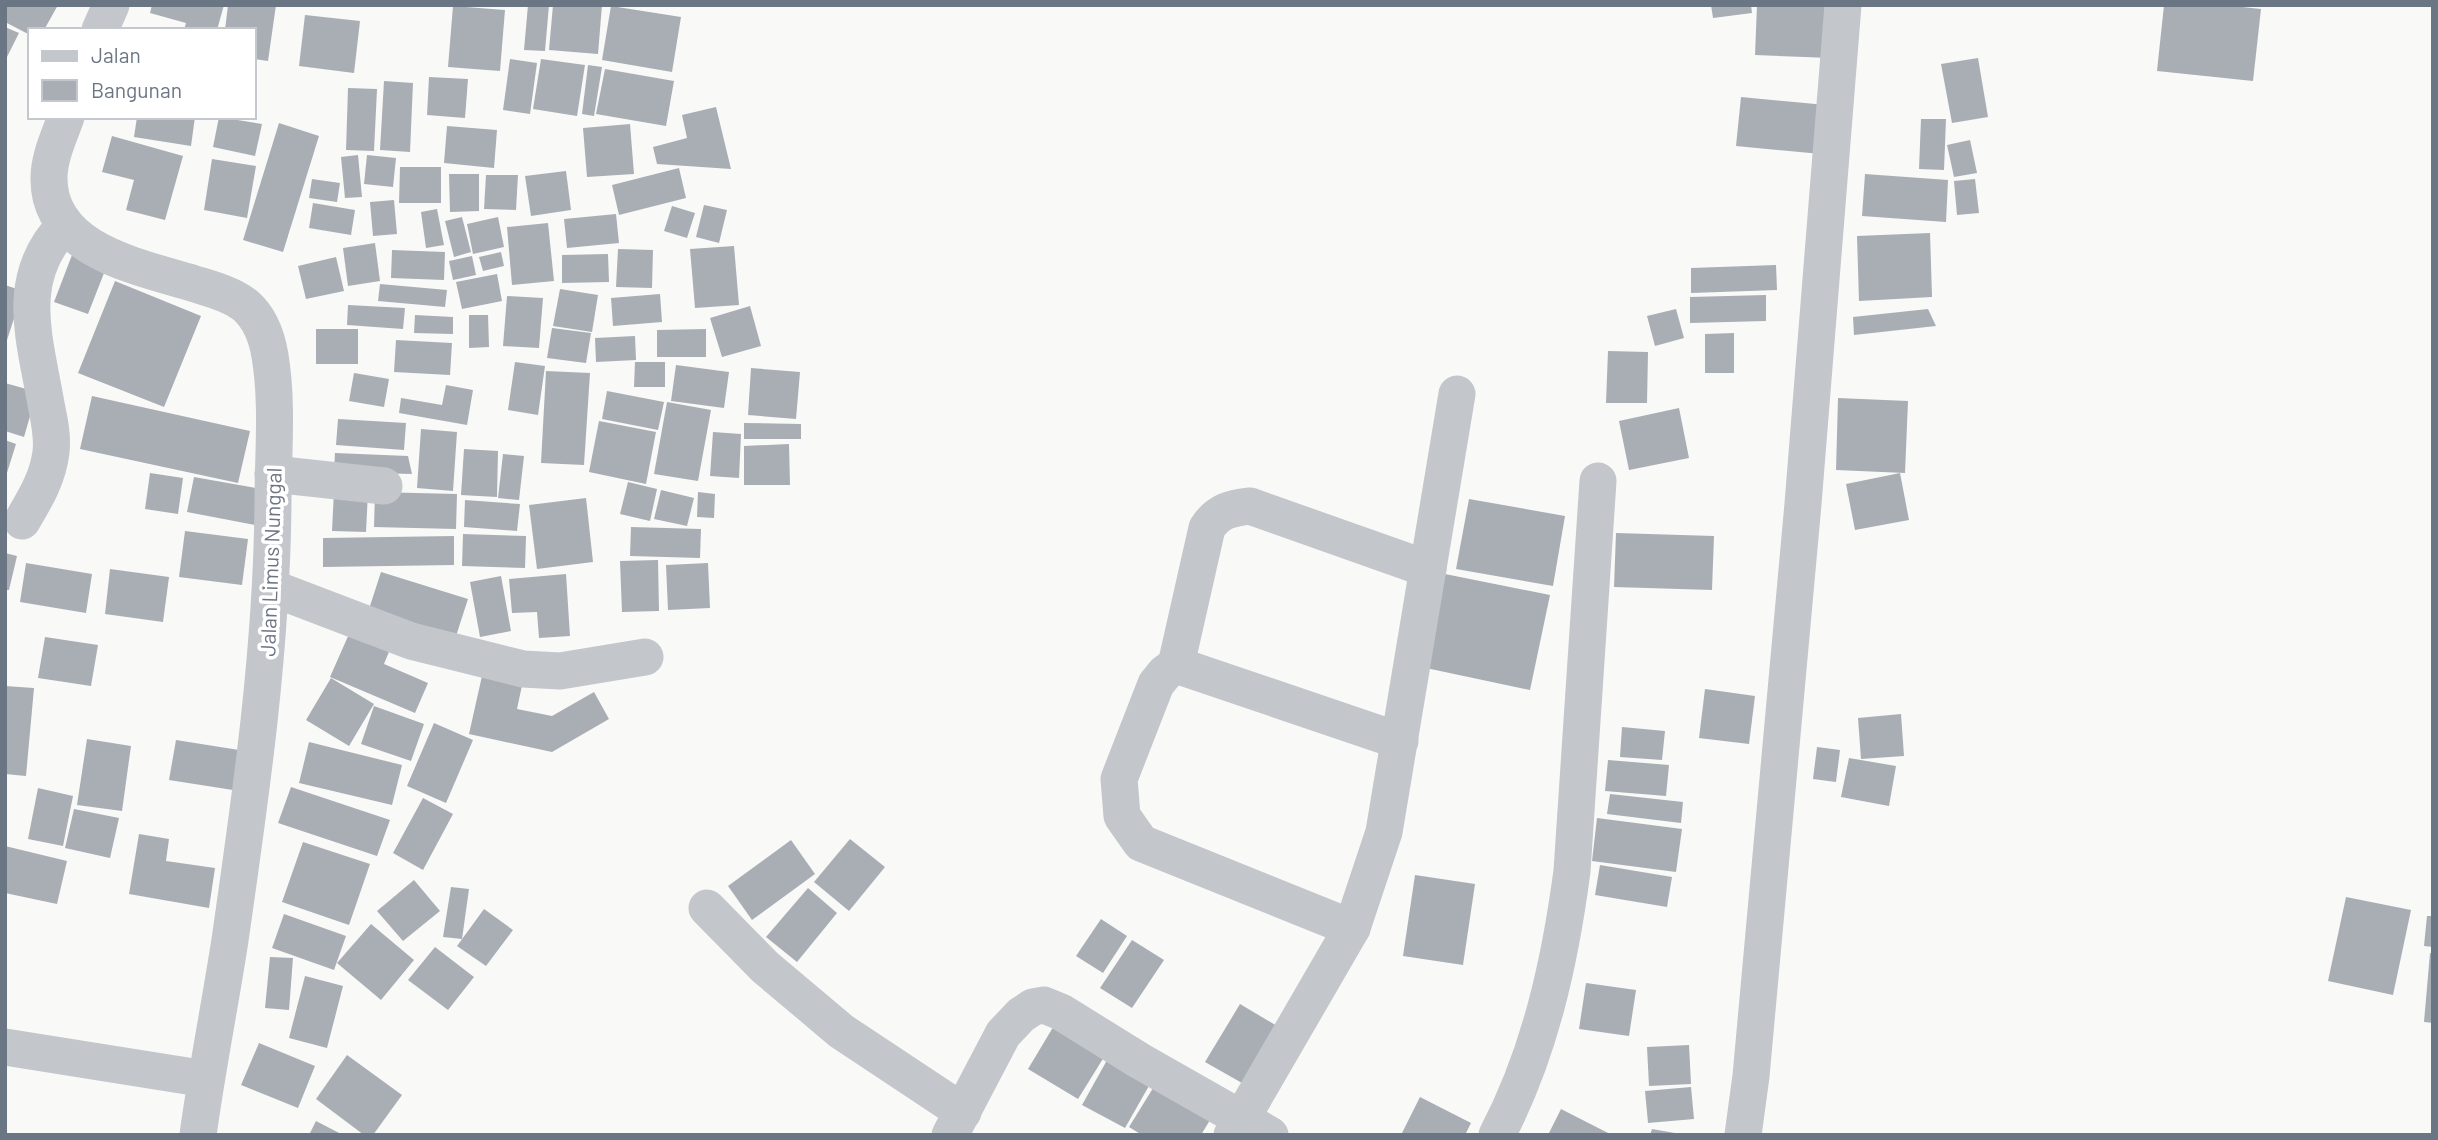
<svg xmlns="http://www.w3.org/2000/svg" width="2438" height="1140" viewBox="0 0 2438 1140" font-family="Barlow,sans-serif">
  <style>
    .building { fill: #a9aeb5 }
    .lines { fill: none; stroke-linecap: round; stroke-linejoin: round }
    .minor { stroke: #c3c6ca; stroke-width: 37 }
    .labels { text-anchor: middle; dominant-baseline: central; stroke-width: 7; stroke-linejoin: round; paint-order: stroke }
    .street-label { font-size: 21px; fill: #6b7685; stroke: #fff }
  </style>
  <rect width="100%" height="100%" fill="#f9f9f7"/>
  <g class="building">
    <polygon points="5,5 58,5 44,30 30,30 30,35 5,22"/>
    <polygon points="152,5 224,5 217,30 184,30 186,23 150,13"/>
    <polygon points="228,5 276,5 268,61 254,59 254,30 225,30"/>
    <polygon points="528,5 549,5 545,51 524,50"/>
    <polygon points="553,5 602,5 598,54 549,50"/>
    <polygon points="1711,5 1751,5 1752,13 1713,18"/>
    <polygon points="1757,5 1834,5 1831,58 1755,55"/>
    <polygon points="2164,5 2224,5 2261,9 2253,81 2157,71"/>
    <polygon points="453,6 505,10 500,71 448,67"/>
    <polygon points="611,6 681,17 672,72 602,60"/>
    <polygon points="305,15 360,21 354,73 299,66"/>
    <polygon points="5,27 19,33 5,61"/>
    <polygon points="1978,58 1988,117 1952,123 1941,64"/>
    <polygon points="510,59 537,63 530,114 503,110"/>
    <polygon points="541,59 585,65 577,116 533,109"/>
    <polygon points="588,65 602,67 594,116 582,114"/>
    <polygon points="605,69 674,81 666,126 596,114"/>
    <polygon points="429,77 468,79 465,118 427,115"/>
    <polygon points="384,81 413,83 410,152 380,150"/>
    <polygon points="348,88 377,89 374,151 346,150"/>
    <polygon points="1741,97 1826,105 1821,154 1736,146"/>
    <polygon points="716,107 731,169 657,164 653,147 687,138 682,115"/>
    <polygon points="137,117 195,117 191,146 134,137"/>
    <polygon points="219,117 262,124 255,156 213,147"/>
    <polygon points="1921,119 1946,119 1944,170 1919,169"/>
    <polygon points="279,123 319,136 283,252 243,240"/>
    <polygon points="630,124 634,174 587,177 583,128"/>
    <polygon points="447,126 497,130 494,168 444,163"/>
    <polygon points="112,136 183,156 165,220 126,210 134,180 102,172"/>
    <polygon points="1970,140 1977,173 1954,177 1947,145"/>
    <polygon points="358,155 362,197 345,198 341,157"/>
    <polygon points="367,155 396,158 393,187 364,184"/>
    <polygon points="212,159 256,166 247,218 204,210"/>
    <polygon points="400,167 441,167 441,203 399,203"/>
    <polygon points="679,168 686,198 619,215 612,185"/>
    <polygon points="566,171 571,210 531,216 525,176"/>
    <polygon points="449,174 479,174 479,211 450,212"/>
    <polygon points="1865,174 1948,180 1946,222 1862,216"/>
    <polygon points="486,175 518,175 516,210 484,209"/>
    <polygon points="312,179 340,183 337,202 309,198"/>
    <polygon points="1975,179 1979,213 1957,215 1954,181"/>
    <polygon points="394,200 397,234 373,236 370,202"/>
    <polygon points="313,203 355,210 351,235 309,228"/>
    <polygon points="704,205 727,210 719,243 696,237"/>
    <polygon points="672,206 695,213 687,238 664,231"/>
    <polygon points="437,209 444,245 426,248 421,212"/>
    <polygon points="616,214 619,243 567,248 564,219"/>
    <polygon points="462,217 471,252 454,257 445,221"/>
    <polygon points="498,217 504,247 473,254 467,224"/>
    <polygon points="548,223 554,281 512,285 507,227"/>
    <polygon points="1930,233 1932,297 1859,301 1857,236"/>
    <polygon points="375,243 380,281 348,286 343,248"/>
    <polygon points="734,246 739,305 695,308 690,249"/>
    <polygon points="618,249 653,250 652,288 616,287"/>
    <polygon points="392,250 445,252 444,280 391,278"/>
    <polygon points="501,252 504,266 483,271 479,257"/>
    <polygon points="608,254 609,282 562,283 562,255"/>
    <polygon points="72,255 106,268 88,314 54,302"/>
    <polygon points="472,256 476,275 453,280 449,261"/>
    <polygon points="336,257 344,291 306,299 298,266"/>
    <polygon points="1776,265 1777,290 1691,293 1691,268"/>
    <polygon points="497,274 502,301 462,309 456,282"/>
    <polygon points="115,281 201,316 164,407 78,373"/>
    <polygon points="380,284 447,290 445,307 378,301"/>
    <polygon points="5,285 23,291 6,343 5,343"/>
    <polygon points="560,289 598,295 592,332 553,326"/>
    <polygon points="660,294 662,322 613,326 611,298"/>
    <polygon points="1766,295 1766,321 1690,323 1690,297"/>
    <polygon points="507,296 543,298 539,348 503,346"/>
    <polygon points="348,305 405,308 403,329 347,325"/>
    <polygon points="750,306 761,346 722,357 710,318"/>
    <polygon points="1676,309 1684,338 1655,346 1647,316"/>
    <polygon points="1928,309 1936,326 1854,335 1853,317"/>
    <polygon points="415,315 453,317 453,334 414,333"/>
    <polygon points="469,315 488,315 489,347 469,348"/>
    <polygon points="552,328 591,333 586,363 547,358"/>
    <rect x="316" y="329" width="42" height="35"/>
    <polygon points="706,329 706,357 657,357 657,330"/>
    <polygon points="1734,333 1734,373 1705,373 1705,334"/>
    <polygon points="635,336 636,360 596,362 595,338"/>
    <polygon points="396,340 452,343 450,375 394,372"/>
    <polygon points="1608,351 1648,352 1647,403 1606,403"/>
    <polygon points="515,362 545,366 538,415 508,410"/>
    <polygon points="635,362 665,362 665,387 634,387"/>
    <polygon points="676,365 729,372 724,408 671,401"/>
    <polygon points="751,368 800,372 796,419 748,415"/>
    <polygon points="546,371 590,373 584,465 541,463"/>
    <polygon points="354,373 389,379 384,407 349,401"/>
    <polygon points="5,383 37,392 24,437 5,431"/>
    <polygon points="446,385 473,390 467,425 399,413 401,398 442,405"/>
    <polygon points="607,391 664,402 658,430 602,419"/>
    <polygon points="92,396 250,431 238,483 80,449"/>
    <polygon points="1838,398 1908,401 1905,473 1836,470"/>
    <polygon points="667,402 711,410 698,481 654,474"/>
    <polygon points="1679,408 1689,458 1629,470 1619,421"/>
    <polygon points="338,419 406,423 404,450 336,445"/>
    <polygon points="599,421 656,432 646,484 589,472"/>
    <polygon points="744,423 801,424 801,439 744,439"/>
    <polygon points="421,429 457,432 453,491 417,488"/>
    <polygon points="713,432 741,434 739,478 710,476"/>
    <polygon points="5,440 16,444 6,476 5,476"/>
    <polygon points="789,444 790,485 744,485 744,446"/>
    <polygon points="464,449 498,451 497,497 461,495"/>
    <polygon points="335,453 408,456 412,474 334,472"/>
    <polygon points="503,454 524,456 519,500 498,498"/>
    <polygon points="150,473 183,478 178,514 145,509"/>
    <polygon points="1900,473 1909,520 1855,530 1846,484"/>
    <polygon points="194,477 262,489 255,525 187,512"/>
    <polygon points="628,482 657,489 650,521 620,514"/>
    <polygon points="661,490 694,498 687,526 654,519"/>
    <polygon points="334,491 368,492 366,532 332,531"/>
    <polygon points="375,492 457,494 456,529 374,527"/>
    <polygon points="698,492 715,494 714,518 697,517"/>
    <polygon points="586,498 593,562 537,569 529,505"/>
    <polygon points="1469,499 1565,516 1553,586 1456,569"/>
    <polygon points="465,500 520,504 517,531 464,527"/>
    <polygon points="631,527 701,529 700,558 630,556"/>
    <polygon points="185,531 248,539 242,585 179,577"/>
    <polygon points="1616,533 1714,536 1712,590 1614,587"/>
    <polygon points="463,534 526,536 525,568 462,566"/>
    <polygon points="454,536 454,565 323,567 323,538"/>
    <polygon points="5,553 17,556 9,590 5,590"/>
    <polygon points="658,560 659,611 622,612 620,561"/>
    <polygon points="26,563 92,574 86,613 20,602"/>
    <polygon points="708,563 710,608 668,610 666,565"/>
    <polygon points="110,569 169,577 163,622 105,614"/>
    <polygon points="381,572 468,599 456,636 369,609"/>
    <polygon points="566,574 570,636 539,638 537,612 512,613 509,579"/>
    <polygon points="1445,574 1550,595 1530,690 1426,668"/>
    <polygon points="501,576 511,631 480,637 470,582"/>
    <polygon points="353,625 393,642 384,664 428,683 415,713 330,677"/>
    <polygon points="45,637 98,645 91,686 38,678"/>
    <polygon points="484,667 524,676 517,709 552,716 594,692 609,719 552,752 469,734"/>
    <polygon points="331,678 374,704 349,746 306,720"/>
    <polygon points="5,686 34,688 26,776 5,774"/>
    <polygon points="1705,689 1755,696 1749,744 1699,738"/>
    <polygon points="374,706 424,724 411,761 361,744"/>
    <polygon points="1901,714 1904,756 1861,759 1858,718"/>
    <polygon points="434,723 473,740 446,803 407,786"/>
    <polygon points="1622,727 1665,731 1662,760 1620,757"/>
    <polygon points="87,739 131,746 122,811 77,805"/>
    <polygon points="176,740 239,750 233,790 169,780"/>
    <polygon points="309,742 402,765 392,805 299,783"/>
    <polygon points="1817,747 1840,750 1836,782 1813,779"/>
    <polygon points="1849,758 1896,766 1889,806 1841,797"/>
    <polygon points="1608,760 1669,765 1666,796 1605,791"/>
    <polygon points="291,787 390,820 377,856 278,823"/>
    <polygon points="38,788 73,796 63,846 28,839"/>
    <polygon points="1610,794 1683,802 1681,823 1607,814"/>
    <polygon points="423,798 453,814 423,870 393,853"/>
    <polygon points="74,809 119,818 110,858 65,848"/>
    <polygon points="1597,818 1682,829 1676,872 1592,861"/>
    <polygon points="139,834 169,839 166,861 215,868 209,908 129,894"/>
    <polygon points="850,839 885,867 849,911 814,882"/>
    <polygon points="791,840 815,874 752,920 728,886"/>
    <polygon points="303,842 370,864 349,925 282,902"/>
    <polygon points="5,846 67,861 57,904 5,893"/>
    <polygon points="1600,865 1672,877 1667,907 1595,895"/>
    <polygon points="1415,875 1475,884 1463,965 1403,956"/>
    <polygon points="414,880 440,911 403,941 377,911"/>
    <polygon points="451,887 469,889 462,939 443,937"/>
    <polygon points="808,888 837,913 797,962 766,937"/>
    <polygon points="2346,897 2411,910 2393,995 2328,981"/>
    <polygon points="484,909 513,930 486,966 457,946"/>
    <polygon points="284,914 346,936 334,970 272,948"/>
    <polygon points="2427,916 2433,916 2433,947 2424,946"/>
    <polygon points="1101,919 1127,936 1103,973 1076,956"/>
    <polygon points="371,924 414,960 381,1000 337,963"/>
    <polygon points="1132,940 1164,960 1132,1008 1100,988"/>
    <polygon points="435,947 474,977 448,1010 408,980"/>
    <polygon points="2430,953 2433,954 2433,1023 2424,1022"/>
    <polygon points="270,957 293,958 289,1010 265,1008"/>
    <polygon points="305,976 343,986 327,1048 289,1038"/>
    <polygon points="1586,983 1636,990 1629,1036 1579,1029"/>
    <polygon points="1240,1004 1282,1029 1249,1087 1205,1062"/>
    <polygon points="1058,1019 1109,1049 1078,1099 1028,1069"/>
    <polygon points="259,1043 315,1066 298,1108 241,1085"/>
    <polygon points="1689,1045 1691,1084 1649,1086 1647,1047"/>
    <polygon points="1111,1053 1154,1077 1125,1128 1082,1105"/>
    <polygon points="347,1055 402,1095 373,1135 364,1135 316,1099"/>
    <polygon points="1158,1080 1213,1115 1201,1135 1142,1135 1129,1127"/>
    <polygon points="1691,1087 1694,1119 1648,1123 1645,1091"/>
    <polygon points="1420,1097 1471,1123 1465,1135 1401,1135"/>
    <polygon points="1561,1109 1612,1135 1548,1135"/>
    <polygon points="316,1121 343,1135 309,1135"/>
    <polygon points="1652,1129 1675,1133 1675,1135 1650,1135"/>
  </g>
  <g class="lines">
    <g class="minor">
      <polyline points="100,30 111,5"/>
      <path d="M 66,117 C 59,137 49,157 49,178 C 48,250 139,267 192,283 C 210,289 229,293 245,305 C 260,318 267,337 270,356 C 278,403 273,454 273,501 C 272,649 251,794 230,940 C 220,1005 207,1069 198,1135"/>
      <polyline points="273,474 384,486"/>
      <path d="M 22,521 C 35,499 48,478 51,452 C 53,436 49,419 46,404 C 35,339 13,278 65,225"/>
      <polyline points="272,588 411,641 523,669 560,671 645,657"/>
      <path d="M 1176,665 L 1207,528 C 1218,511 1231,508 1250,506 L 1428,569"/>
      <polyline points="707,908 765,967 841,1031 963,1112"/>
      <polyline points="1352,928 1141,843 1122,816 1119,779 1156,684 1165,673 1176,665 1400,741"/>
      <polyline points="5,1047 206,1079"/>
      <polyline points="950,1135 1003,1034 1021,1015 1033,1007 1044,1005 1061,1012 1140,1061 1270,1135"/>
      <polyline points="1232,1135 1352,928 1384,832 1457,394"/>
      <path d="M 1497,1135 C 1540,1053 1560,962 1572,871 L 1598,481"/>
      <polyline points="1743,1135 1751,1076 1803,504 1843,5"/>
    </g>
  </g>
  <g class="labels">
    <g class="street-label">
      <text transform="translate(270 562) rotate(-88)">Jalan Limus Nunggal</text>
    </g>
  </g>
  <rect width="2438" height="1140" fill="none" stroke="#6b7685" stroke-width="14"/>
  <rect x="28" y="28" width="228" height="91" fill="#ffffff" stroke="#c4c8ce" stroke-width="2"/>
  <rect x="42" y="51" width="35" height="10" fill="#c3c6ca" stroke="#c4c8ce" stroke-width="2"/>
  <text x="91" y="63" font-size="21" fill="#6b7685">Jalan</text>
  <rect x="42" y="80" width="35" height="21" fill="#a9aeb5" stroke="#c4c8ce" stroke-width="2"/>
  <text x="91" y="98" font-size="21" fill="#6b7685">Bangunan</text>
</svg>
